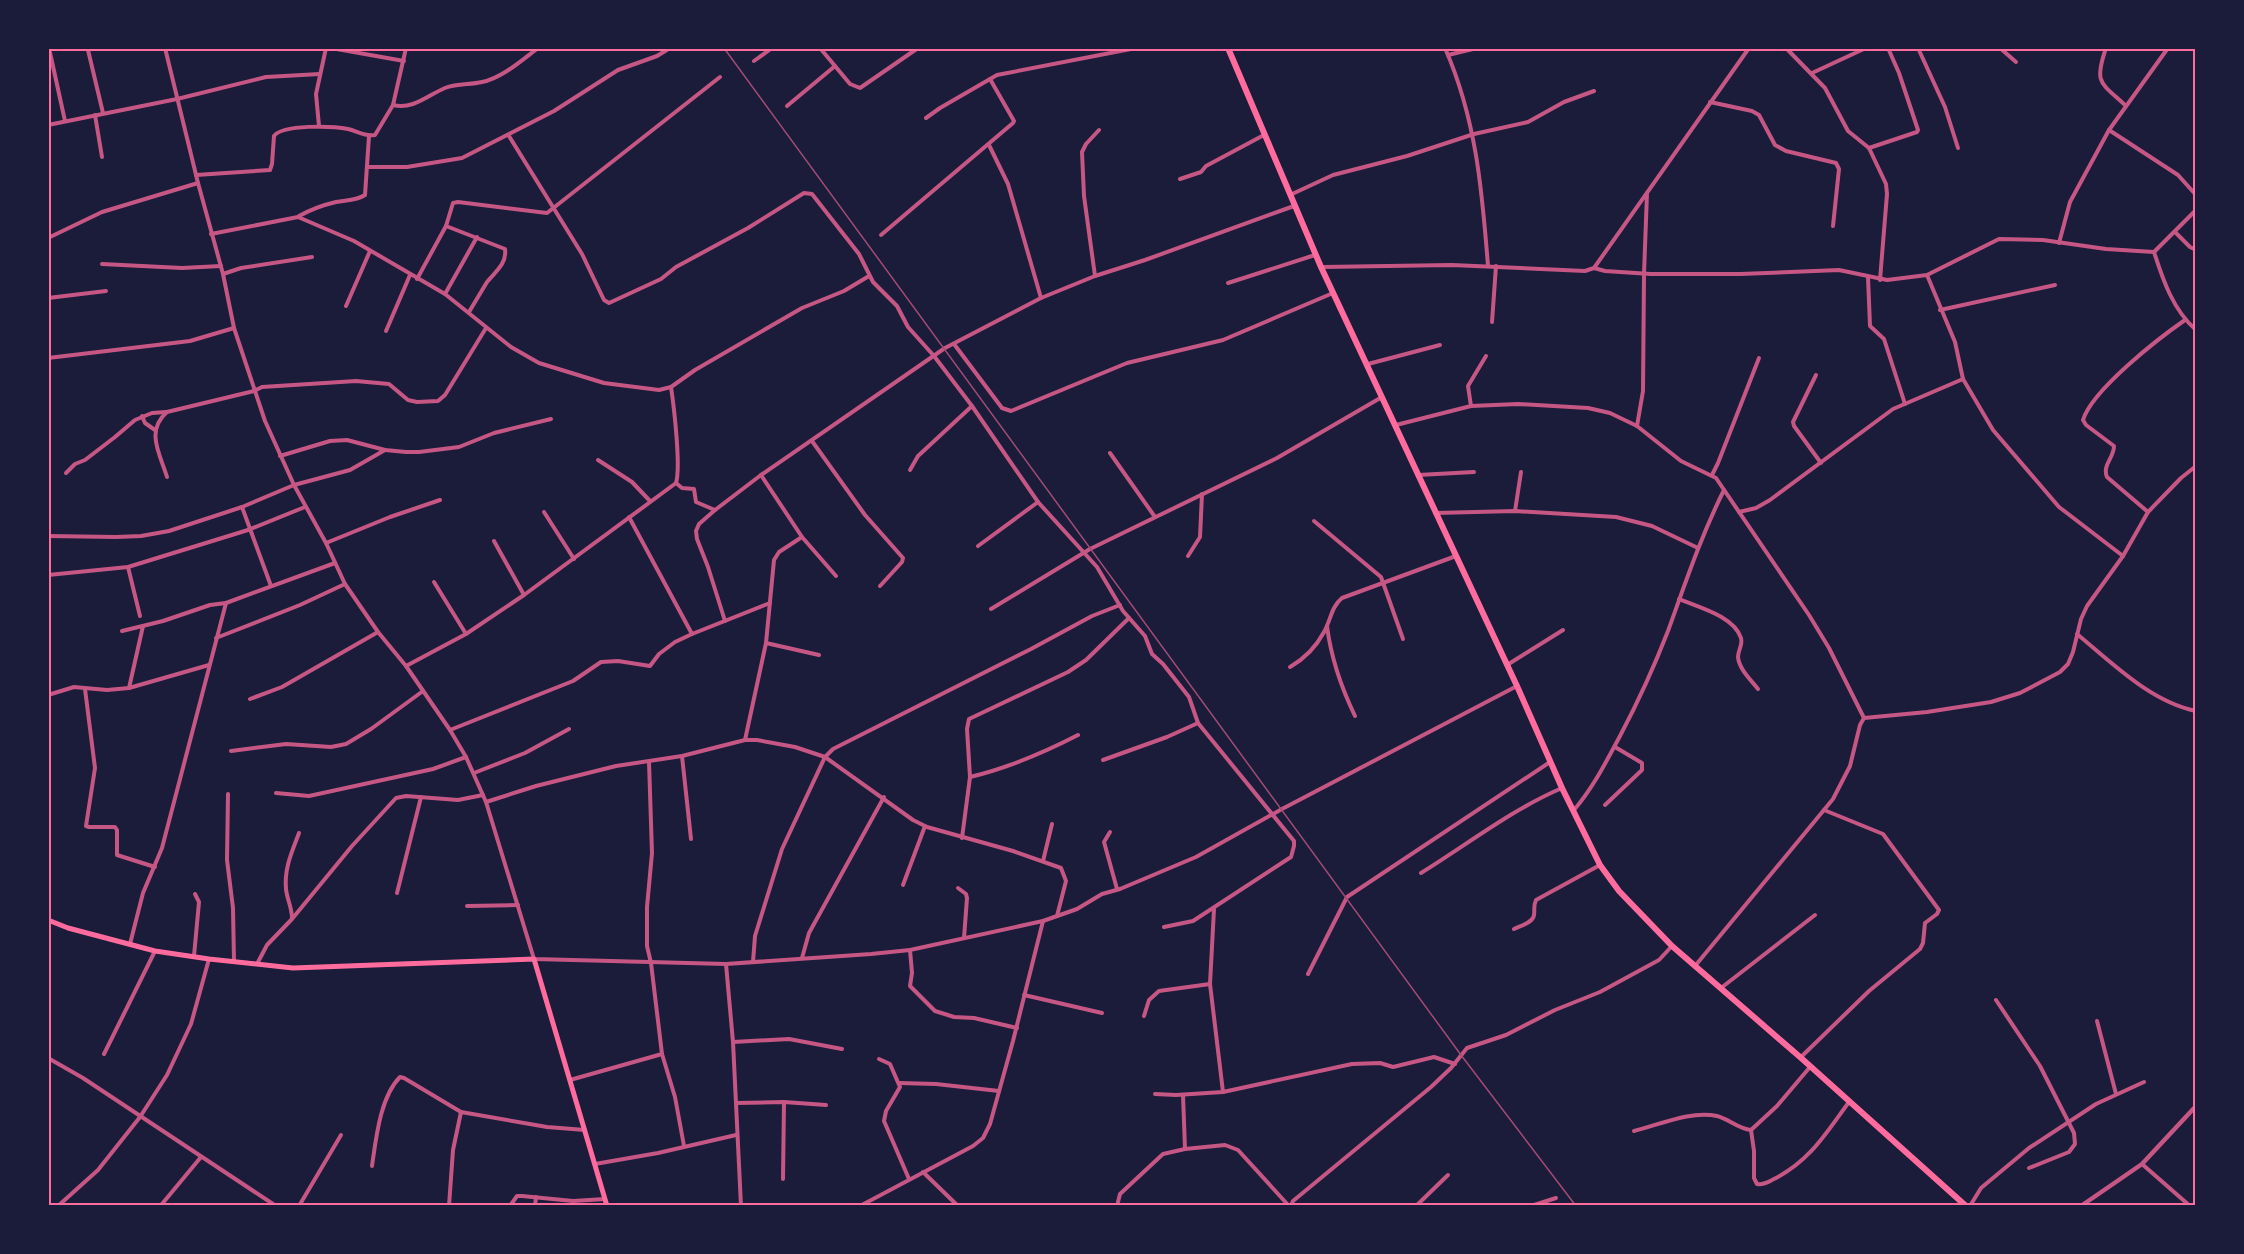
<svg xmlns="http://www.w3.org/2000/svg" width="2244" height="1254" viewBox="0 0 2244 1254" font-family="'Public Sans',sans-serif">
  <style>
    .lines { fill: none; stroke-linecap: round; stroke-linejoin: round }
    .minor { stroke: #c65784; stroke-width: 4 }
    .tertiary { stroke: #c65784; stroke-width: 4.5 }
    .secondary { stroke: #ff6b9d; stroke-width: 5 }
    .trunk { stroke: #ff6b9d; stroke-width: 6 }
    .rail { stroke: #a44b75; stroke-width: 1.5 }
    .neatline { fill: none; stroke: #ff6b9d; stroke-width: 2 }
  </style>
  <rect width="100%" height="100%" fill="#1b1b3a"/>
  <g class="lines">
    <g class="minor">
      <polyline points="49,48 65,121"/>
      <polyline points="165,48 198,183 223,274 234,328 265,421 294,485 326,543 345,584 378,632 406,666 450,730 466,757 486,802 534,959 726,964 871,954 910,950 1043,921 1077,909 1102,894 1120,889 1196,857 1282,809 1517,686"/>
      <polyline points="331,48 404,61"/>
      <polyline points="820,48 850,84 860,88 918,48"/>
      <path d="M 1445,48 C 1476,119 1482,189 1488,266"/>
      <polyline points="1786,48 1825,88 1848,131 1869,148 1886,184 1887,194 1880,280"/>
      <polyline points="1918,48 1945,107 1958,148"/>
      <polyline points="2000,48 2016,62"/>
      <path d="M 2106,48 C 2094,83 2100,82 2125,105"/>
      <polyline points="88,50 103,113"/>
      <polyline points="1448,55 1477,48"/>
      <polyline points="754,61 772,48"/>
      <polyline points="1812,73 1866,48"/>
      <polyline points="1710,102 1752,111 1759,115 1775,145 1786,151 1836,163 1839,169 1833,226"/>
      <path d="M 393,105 C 413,110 428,95 445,88 C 458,83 470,85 482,82 C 502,78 522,60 538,48"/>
      <polyline points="787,106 835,66"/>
      <polyline points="95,115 102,157"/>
      <polyline points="926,118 940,108 997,75 1136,48"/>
      <polyline points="48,125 177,99 266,77 320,74"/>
      <polyline points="319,126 316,94 326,48"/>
      <polyline points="2109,130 2178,175 2196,195"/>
      <polyline points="509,136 582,254 604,300 609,303 661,279 676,267 748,228 804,193 812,194 859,254 873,282 897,306 908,327 934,356 972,406 1038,502 1097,567 1123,611 1145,636 1152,654 1163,664 1189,697 1198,723 1294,841 1294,846 1291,857 1193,921 1164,927"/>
      <polyline points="989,145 1008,184 1041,298"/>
      <polyline points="1869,148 1917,132 1918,130 1899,73 1888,48"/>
      <polyline points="368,167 407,167 462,158 554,111 618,70 657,56 670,48"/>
      <path d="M 196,175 L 270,170 L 272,164 L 274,136 C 283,124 333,126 348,129 C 357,131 365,137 375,135 L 393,105 L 406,48"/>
      <polyline points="1180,179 1201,172 1206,166 1264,135"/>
      <polyline points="1290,195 1333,175 1407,156 1474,134 1528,122 1564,102 1594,91"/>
      <path d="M 299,216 C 310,210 323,205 336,202 C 346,200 356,201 365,195 L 369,136"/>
      <path d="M 446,226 L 505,249 C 507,264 495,272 487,282 C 481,292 475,302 469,312"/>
      <polyline points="2175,232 2190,247 2196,250"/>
      <polyline points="211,234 298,217 354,241 445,294 511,347 539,363 604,383 659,390 671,387 695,370 802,308 844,291 869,276"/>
      <polyline points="881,235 1013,123 1014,121 990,79"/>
      <polyline points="48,238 102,212 198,183"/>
      <polyline points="2059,243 2070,202 2109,130 2168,48"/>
      <path d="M 2154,252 C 2163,280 2173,310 2196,330"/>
      <polyline points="102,264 182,268 221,266"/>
      <polyline points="1322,267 1452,265 1585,271 1594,268 1749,48"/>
      <polyline points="1594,268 1605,271 1651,274 1740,274 1839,270 1887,280 1927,275 1999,239 2043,240 2106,249 2154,252 2196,210"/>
      <polyline points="223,274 241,268 312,257"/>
      <polyline points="1927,275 1955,342 1963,379 1993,430 2059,507 2123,556"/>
      <polyline points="1095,276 1084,196 1082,152 1086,144 1099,130"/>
      <polyline points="1868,277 1870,326 1884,339 1905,404"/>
      <polyline points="417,279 446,226 453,203 458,202 547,213 720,77"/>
      <polyline points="1228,283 1315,255"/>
      <polyline points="445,294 477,237"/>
      <polyline points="48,298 106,291"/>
      <polyline points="346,306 370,251"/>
      <polyline points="1940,310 2055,285"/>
      <polyline points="1492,322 1496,266"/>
      <polyline points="386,331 410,275"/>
      <polyline points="954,344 1002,408 1011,411 1127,363 1223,340 1333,293"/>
      <polyline points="48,358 190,341 234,328"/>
      <polyline points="1368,364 1440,345"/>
      <polyline points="1816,375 1793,422 1794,426 1821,463"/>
      <polyline points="1471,406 1468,386 1486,356"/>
      <polyline points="142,416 145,423 155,430"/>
      <polyline points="1396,425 1471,406 1518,404 1588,408 1610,413 1637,426 1681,461 1716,478 1809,615 1829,648 1864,718"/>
      <polyline points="1637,426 1643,391 1644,274 1647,193"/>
      <polyline points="812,441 865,515 903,558 902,562 880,586"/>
      <polyline points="1110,453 1155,517"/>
      <polyline points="280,456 330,441 347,440 385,450 406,452 419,452 459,447 494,433 551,419"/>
      <polyline points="598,460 632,482 650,501"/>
      <polyline points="910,470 918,456 972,406"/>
      <polyline points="66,473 75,464 85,460 115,437 135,420 152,413 166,412"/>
      <polyline points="761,475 802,537 836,576"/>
      <polyline points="1418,475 1474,472"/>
      <polyline points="1712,475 1718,463 1759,358"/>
      <path d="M 167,477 C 160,454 145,431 167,412 L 254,391 L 262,387 L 356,381 L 389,384 L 408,400 L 417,402 L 438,401 L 445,395 L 486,328"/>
      <polyline points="676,483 682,488 694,489 696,502 715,510"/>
      <polyline points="242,507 271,586"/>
      <polyline points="1515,511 1521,472"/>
      <polyline points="544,512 574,559"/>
      <polyline points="1739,512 1756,508 1770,500 1893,409 1963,379"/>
      <path d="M 2148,512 L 2107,477 C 2102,465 2114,458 2114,446 L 2086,425 L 2083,420 C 2092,390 2159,338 2185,320"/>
      <polyline points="1435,513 1515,511 1616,517 1652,526 1698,548"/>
      <polyline points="629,517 692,634"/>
      <polyline points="1314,521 1381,577 1403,639"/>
      <polyline points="48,536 116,537 141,536 169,531 242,507 294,485 350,470 385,450"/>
      <polyline points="494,541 524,595"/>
      <polyline points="326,543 390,517 440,500"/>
      <polyline points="978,546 1038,502"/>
      <polyline points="1188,556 1200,537 1202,494"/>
      <polyline points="128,567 140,616"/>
      <polyline points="48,575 128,567 248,530 305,507"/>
      <polyline points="434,582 466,634"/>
      <path d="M 1679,599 C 1698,607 1734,616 1741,638 C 1743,645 1738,650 1738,657 C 1739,669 1751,680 1758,689"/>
      <polyline points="991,609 1090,549 1277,458 1382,397"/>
      <polyline points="725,621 708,567 697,539 696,531 699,524 715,510 761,475 945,348 1041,298 1095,276 1145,260 1294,206"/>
      <path d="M 1327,626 C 1331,658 1341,687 1355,716"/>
      <polyline points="122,631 163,621 210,605 226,603"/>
      <path d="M 2077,634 C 2112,663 2151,702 2196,711"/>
      <polyline points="216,638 300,605 345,584"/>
      <polyline points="766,643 819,655"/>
      <polyline points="1507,665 1563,630"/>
      <path d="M 406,666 L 466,634 L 524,595 L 676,483 C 681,467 674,407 671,387"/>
      <path d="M 1290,667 C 1304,659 1316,647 1324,632 C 1331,620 1331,607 1342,598 L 1456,556"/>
      <polyline points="129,688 143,626"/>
      <polyline points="85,689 95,768 86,826 89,827 115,827 117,830 117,855 155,867"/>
      <polyline points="48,695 74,687 107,690 129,688 209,665"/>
      <polyline points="250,699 282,687 378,632"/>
      <polyline points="450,730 573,681 601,662 618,661 650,666 659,654 675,642 692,634 770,603"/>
      <polyline points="745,740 766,643 774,560 779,552 802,537"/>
      <polyline points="231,751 286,744 331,747 346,744 371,729 423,691"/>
      <polyline points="682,756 691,839"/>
      <polyline points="1103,760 1167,737 1198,723"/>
      <polyline points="649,762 652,853 647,907 647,946 651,963 662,1054 675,1097 684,1146"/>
      <polyline points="474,773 525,753 569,729"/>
      <path d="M 970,777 C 1008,768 1043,753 1078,735"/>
      <polyline points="276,793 309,796 433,769 466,757"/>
      <polyline points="228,794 227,860 233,908 234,962"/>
      <polyline points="486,802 536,786 616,766 682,756 745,740 757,740 795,747 825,757 913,820 927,827 1013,851 1061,868 1066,881 1057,916"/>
      <polyline points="1605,805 1642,770 1642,763 1615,747"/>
      <path d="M 1574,810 C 1593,788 1606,762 1620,736 C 1638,702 1654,667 1668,631 C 1685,584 1701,536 1724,490"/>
      <polyline points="1110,832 1104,842 1117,889"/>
      <polyline points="962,838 970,777 967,729 969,719 1068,672 1086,660 1129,618"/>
      <polyline points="1043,861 1052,824"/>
      <path d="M 1421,873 C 1468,844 1511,810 1562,788"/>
      <polyline points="903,885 925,826"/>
      <polyline points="958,888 966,894 967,898 964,938"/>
      <polyline points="397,893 421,797"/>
      <polyline points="467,906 518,905"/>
      <polyline points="1214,909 1210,984 1223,1092"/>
      <path d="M 292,918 C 292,908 287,899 286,889 C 284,868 292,852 299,833"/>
      <path d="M 1514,929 C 1520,926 1533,923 1534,915 C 1535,909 1533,907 1536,900 L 1600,865"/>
      <polyline points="130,944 143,893 162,848 226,603 335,563"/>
      <polyline points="910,950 912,973 910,986 935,1011 954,1017 974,1018 1017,1028"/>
      <polyline points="194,956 199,902 195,894"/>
      <polyline points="802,958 809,933 884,797"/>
      <polyline points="753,962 755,936 782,849 825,757 833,749 1031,649 1092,616 1120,605"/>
      <polyline points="257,964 267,945 292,919 352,846 396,798 406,796 458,800 483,795"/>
      <polyline points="726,964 733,1042 741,1206"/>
      <polyline points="1695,966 1833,799 1850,766 1860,725 1864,718 1927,712 1991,702 2020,693 2060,672 2068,664 2073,652 2081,619 2087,606 2123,556 2148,512 2181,478 2196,466"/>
      <polyline points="1308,974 1347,897 1550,762"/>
      <polyline points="1721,988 1815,915"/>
      <polyline points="1024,995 1102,1013"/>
      <polyline points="1996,1000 2040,1066 2074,1133 2075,1144 2069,1152 2029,1168"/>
      <polyline points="1144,1016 1149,1000 1159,991 1210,984"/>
      <polyline points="2097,1021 2116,1094"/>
      <polyline points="733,1042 789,1039 842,1049"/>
      <polyline points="104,1054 155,951"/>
      <polyline points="1801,1057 1869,991 1920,949 1923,943 1925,923 1937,914 1939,910 1883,834 1824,810"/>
      <polyline points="48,1058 83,1078 276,1206"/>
      <polyline points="879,1059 890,1064 900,1087 886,1111 884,1121 909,1179"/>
      <polyline points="570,1080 662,1054"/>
      <polyline points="899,1083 936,1084 999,1091"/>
      <polyline points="1155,1094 1176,1095 1223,1092 1352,1064 1380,1063 1393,1067 1434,1057 1455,1064"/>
      <polyline points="1183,1095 1185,1149"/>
      <polyline points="736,1103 784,1102 826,1105"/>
      <path d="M 1751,1130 L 1754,1151 L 1754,1178 L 1757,1184 C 1764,1185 1768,1182 1774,1179 C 1810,1161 1826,1133 1849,1102"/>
      <polyline points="1751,1130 1777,1106 1810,1067"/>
      <path d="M 1634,1131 C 1659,1125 1691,1110 1717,1116 C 1729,1119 1738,1129 1751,1130"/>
      <polyline points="595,1164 658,1153 736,1135"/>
      <polyline points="2142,1164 2190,1206"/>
      <path d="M 372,1166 C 376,1139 380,1097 400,1077 L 404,1078 L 461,1112"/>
      <polyline points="923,1172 958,1206"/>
      <polyline points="783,1179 784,1102"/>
      <polyline points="1118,1202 1120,1194 1163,1154 1185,1149 1225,1145 1238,1150 1289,1206"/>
      <polyline points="162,1204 201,1157"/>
      <polyline points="58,1206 98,1170 140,1117 167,1075 191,1024 209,959"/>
      <polyline points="299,1206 341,1135"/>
      <polyline points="449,1206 453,1150 461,1112 547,1127 585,1130"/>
      <polyline points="510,1206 517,1196 522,1196 573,1201 605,1199"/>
      <polyline points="535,1206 536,1197"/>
      <polyline points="860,1206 973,1146 983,1138 990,1124 1013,1041 1043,921"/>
      <polyline points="1291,1206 1293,1201 1431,1087 1451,1068 1467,1048 1506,1035 1555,1010 1600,992 1659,960 1672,946"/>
      <polyline points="1416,1206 1448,1175"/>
      <polyline points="1531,1206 1556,1198"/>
      <polyline points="1970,1206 1981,1188 2029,1148 2096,1104 2144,1082"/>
    </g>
    <polyline class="tertiary" points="2081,1206 2142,1164 2196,1106"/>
    <polyline class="secondary" points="48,920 68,928 155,951 209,959 293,968 534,959 607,1206"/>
    <polyline class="trunk" points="1228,48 1321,267 1517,686 1562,788 1600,865 1619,891 1672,946 1800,1057 1966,1206"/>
    <polyline class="rail" points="724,48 1461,1055 1576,1206"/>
  </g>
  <rect width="2244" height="1254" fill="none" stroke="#1b1b3a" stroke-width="99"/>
  <rect x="50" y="50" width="2144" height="1154" class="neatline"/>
</svg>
